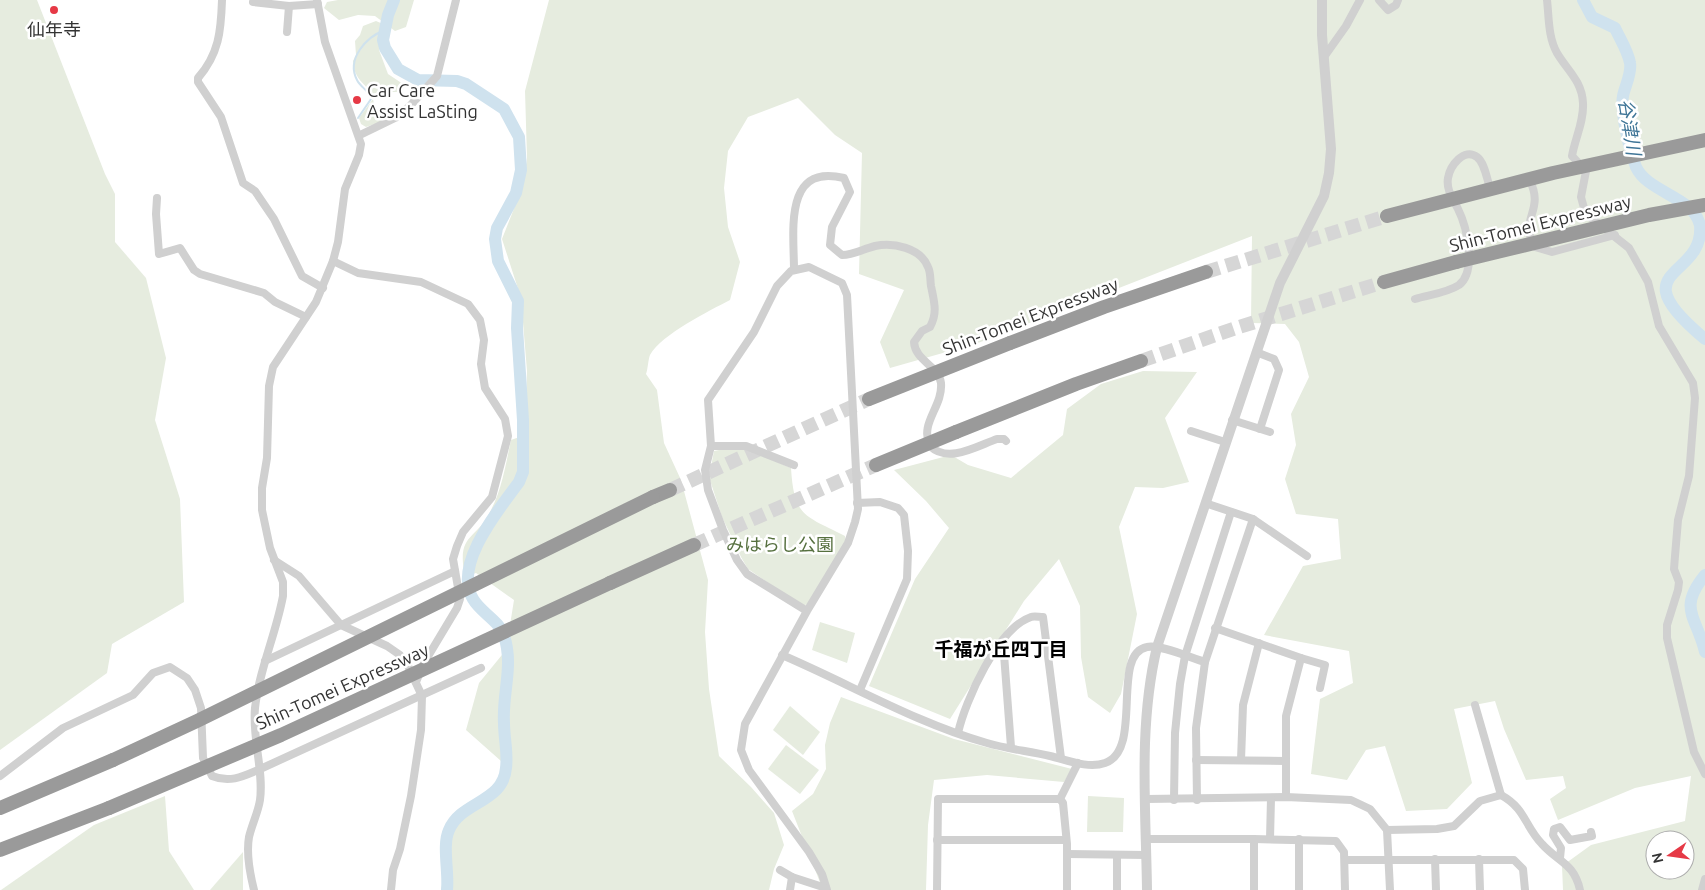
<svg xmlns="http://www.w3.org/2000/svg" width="1705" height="890" viewBox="0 0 1705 890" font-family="Ubuntu,'Noto Sans JP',sans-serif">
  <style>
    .green { fill: #e6ecdf; fill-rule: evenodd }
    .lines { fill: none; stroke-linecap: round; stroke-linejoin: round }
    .stream { stroke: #cfe2ee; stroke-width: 2 }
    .river { stroke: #cfe2ee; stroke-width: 12 }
    .motorway-tunnel { stroke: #d6d6d6; stroke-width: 14; stroke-dasharray: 14 7; stroke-linecap: butt }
    .minor { stroke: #d0d0d0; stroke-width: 8 }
    .tertiary { stroke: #d0d0d0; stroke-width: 10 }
    .motorway { stroke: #9a9a9a; stroke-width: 14 }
    .motorway-bridge { stroke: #9a9a9a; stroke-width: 14 }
    .poi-dot { fill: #e63946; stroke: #fff; stroke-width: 2 }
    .labels { text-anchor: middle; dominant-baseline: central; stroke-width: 5; stroke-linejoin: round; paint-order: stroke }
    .poi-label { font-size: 18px; fill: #333; stroke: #fff }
    .street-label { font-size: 18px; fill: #333; stroke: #fff }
    .park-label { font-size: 18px; fill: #56703f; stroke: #fff }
    .water-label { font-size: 19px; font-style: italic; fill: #3f7597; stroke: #fff }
    .neighbourhood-label { font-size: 19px; font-weight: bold; fill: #000; stroke: #fff }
  </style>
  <rect width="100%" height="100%" fill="#fff"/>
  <g class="green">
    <polygon points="0,0 37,0 105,174 115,194 115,242 146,278 166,358 155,420 180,499 184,602 112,644 107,673 0,750"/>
    <polygon points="338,0 414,0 406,27 395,31 375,16 358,15 339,20 324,8 327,2"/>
    <path d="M 549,0 L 1705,0 L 1705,890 L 1563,890 L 1562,866 L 1591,845 L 1685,821 L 1691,776 L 1635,788 L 1558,820 L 1550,799 L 1566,788 L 1563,776 L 1526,780 L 1504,729 L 1495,701 L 1454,709 L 1472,783 L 1447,809 L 1406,811 L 1385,746 L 1366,750 L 1347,780 L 1311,774 L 1320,699 L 1353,683 L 1349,651 L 1264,635 L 1303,566 L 1341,559 L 1338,519 L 1296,514 L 1285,479 L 1296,445 L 1291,414 L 1309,377 L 1299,342 L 1285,324 L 1251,323 L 1252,236 L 978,343 L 890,368 L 880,342 L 904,290 L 859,274 L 862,153 L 835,135 L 798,98 L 748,117 L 728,151 L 724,188 L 728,227 L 740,262 L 730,300 C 709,311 662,334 650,355 C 648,360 648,369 646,374 L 657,390 L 664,443 L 681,480 L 708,580 L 705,632 L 709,689 L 719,756 L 751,787 L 774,813 L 784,845 L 774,869 L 769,890 L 441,890 L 454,822 L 501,790 L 501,761 L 466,730 L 479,683 L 506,650 L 514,600 L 476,573 L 465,577 C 456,532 476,542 491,510 C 502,489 506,463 511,440 L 525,435 L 527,371 L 521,298 L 502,239 L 523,186 L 527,158 L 525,91 ZM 1655,840 L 1685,840 L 1685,870 L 1655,870 Z"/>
    <path d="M 376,21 L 383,24 L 380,32 L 379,50 L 388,74 L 406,86 L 397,92 L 379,92 L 373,98 C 368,83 354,82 353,61 L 356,55 L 355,41 L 360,35 L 363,26 Z"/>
    <polygon points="373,99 376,114 384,121 366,127 361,124 359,118"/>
    <polygon points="1143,371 1197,372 1165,418 1189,482 1163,488 1135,487 1119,527 1137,614 1121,694 1110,713 1088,697 1081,657 1080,606 1059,559 1024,601 950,719 869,686 915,579 949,528 926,501 894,470 951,455 968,465 1011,478 1063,435 1067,409 1101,384"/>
    <path d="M 735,447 L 746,449 L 791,468 C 794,517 804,515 845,536 L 846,543 L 808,604 L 802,606 L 748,569 L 741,557 L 722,517 L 709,477 L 714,451 Z"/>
    <polygon points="820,622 855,633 847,663 812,650"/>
    <polygon points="841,697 954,739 1072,769 1064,782 987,775 934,780 928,825 926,890 823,890 792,811 813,794 826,769 825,745 830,723"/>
    <polygon points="790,706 820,732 803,755 773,730"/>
    <polygon points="786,745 819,770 800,794 768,769"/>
    <polygon points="165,796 169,851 194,890 1,890 94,825"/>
    <polygon points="1088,796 1124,798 1123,832 1087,832"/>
    <polygon points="243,852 243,890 210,890"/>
  </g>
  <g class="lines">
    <path class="stream" d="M 358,118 L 371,99 C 369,90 361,88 357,80 C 346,59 366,37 385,30"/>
    <g class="river">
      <path d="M 394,0 L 388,15 L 383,40 L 385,48 L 398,69 L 418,80 L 457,81 L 466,84 L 504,109 L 519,137 L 521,170 L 516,193 L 497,228 L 495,239 L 498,261 L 518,301 L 517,328 L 523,420 L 523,472 L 519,482 C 500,508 452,565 473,599 C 481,613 499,620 504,636 C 514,665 502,694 504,723 C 504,738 508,753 506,768 C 503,803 461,801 449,830 C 442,845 449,872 447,890"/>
      <path d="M 1583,0 L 1592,17 L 1615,28 C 1620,39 1628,51 1630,63 C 1632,73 1625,86 1623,96 C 1620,112 1630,152 1636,167 C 1648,193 1693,196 1700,225 C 1705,280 1617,266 1705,339"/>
      <path d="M 1705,575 C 1677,609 1697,617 1705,652"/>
    </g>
    <g class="motorway-tunnel">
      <polyline points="1206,272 1387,216"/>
      <polyline points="1141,361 1236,328 1384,282"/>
      <polyline points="670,490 869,399"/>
      <polyline points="694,545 876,465"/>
    </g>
    <g class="minor">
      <path d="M 222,0 C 221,31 219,54 198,78 L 198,82 L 221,117 L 243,183 L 255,191 L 274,219 L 302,276 L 323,288"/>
      <polyline points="1379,0 1388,10 1396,5 1398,0"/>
      <path d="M 1547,0 C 1549,17 1548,37 1557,53 C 1567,70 1582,81 1583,103 C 1584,122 1575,138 1572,156 L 1586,171 L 1581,197 L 1584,208 L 1590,217 L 1629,248 L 1648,282 L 1659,326 L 1693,383 L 1695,398 L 1689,476 L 1678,520 L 1675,556 L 1674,569 L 1679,582 L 1678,590 L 1667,625 L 1667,638 L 1694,752 L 1705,774"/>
      <polyline points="253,2 289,6 318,4"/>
      <polyline points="287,32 289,6"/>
      <polyline points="1324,57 1346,26 1360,0"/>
      <polyline points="360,135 395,118 409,107 437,76 456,0"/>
      <path d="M 1525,181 L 1530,181 C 1545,211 1518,219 1535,247 L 1552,252 L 1615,235"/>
      <polyline points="157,198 156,214 159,254 180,248 194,270 200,274 264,293 275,302 306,317"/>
      <polyline points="333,261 358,273 421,282 468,304 480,320 484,340 481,364 485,388 505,419 508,436 492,497 463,532 457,546 453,559 460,599 457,608 424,663 416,682"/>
      <path d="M 794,270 C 794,232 783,163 844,178 L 850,192 L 832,227 L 830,245 L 842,255 C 854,255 863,249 875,246 C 893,242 921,248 928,267 C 931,273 930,280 931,286 C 934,301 938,313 930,327 L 922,331 L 914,342 C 915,361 939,366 941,383 C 943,407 919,423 930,446 C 948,464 977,446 997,439 L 1004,439 L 1006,441"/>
      <path d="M 1415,299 C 1428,295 1447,293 1459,285 C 1477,271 1467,227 1458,209 C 1453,199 1446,190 1448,178 C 1450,166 1464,147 1477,157 C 1485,163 1487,180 1490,188 L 1493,190"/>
      <polyline points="1256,352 1274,359 1279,370 1260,429"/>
      <polyline points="1232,420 1270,432"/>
      <polyline points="1191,431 1225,442"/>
      <polyline points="711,446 746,446 794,465"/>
      <polyline points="857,503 880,502 898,508 904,515 908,551 907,579 860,690"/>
      <polyline points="1205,503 1253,519 1307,556"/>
      <polyline points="274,560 299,576 341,625 387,646 400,655 408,666 422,696 421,730 411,796 400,849 393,870 391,890"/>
      <polyline points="807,611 747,574 737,560 723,530 708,490 705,470 711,446 708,400 754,332 777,286 791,271 809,267 842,283 847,295 858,509 855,522 848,543 807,611 745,724 741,750 749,770 809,852 822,874 827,890"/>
      <polyline points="1215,628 1301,658 1286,716 1286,797"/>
      <polyline points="1003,641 1011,747"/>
      <path d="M 782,655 C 850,684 916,723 987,743 C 1007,749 1029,751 1050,756 C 1067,760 1088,769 1105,763 C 1144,750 1110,654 1147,647 C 1160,644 1191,658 1205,662"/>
      <polyline points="1301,658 1325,665 1320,688"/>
      <polyline points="265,661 455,571"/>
      <polyline points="1475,705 1501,795"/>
      <path d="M 958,733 C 965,701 998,628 1031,617 C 1034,616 1039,617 1043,617 L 1061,758"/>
      <polyline points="1196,760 1286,761"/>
      <polyline points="1241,760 1243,705 1259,643"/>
      <path d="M 0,776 L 63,728 L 133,695 L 153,673 L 170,667 L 187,678 L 195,690 L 201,708 L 203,758 L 212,776 C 229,783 242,777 258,770 L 481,668"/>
      <polyline points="1060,799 1078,763"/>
      <polyline points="1146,799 1286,797 1351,800 1370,809 1387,830 1390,890"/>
      <polyline points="1174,800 1175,733 1180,684 1185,656 1231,512"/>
      <polyline points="1197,800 1196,728 1205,662 1253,519"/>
      <path d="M 1387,830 L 1437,829 L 1454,826 L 1480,801 L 1501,795 C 1526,809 1524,825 1542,844 C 1558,862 1574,863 1580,890"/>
      <polyline points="1146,839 1254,839 1254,890"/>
      <polyline points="1254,839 1336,841 1344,852 1345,890"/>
      <polyline points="1270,839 1271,798"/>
      <polyline points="1299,839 1299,890"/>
      <polyline points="937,840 1066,840"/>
      <polyline points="1067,854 1146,855"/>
      <polyline points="1560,858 1561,848 1553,835 1554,829 1560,827 1570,840 1592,836 1591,832"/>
      <polyline points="1435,859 1436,890"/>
      <polyline points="1479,859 1480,890"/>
      <polyline points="1345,860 1514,860 1523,869 1525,890"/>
      <polyline points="780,870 792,877 826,888"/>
      <path d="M 254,890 C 250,874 246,854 249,837 C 252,824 258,813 260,800 C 264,771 252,739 255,708 C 259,670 276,634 283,596 L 283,582 L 270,548 L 262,510 L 262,488 L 267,458 L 269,386 L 273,367 L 316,302 L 333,261 L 338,242 L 345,189 L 359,155 L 361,144 L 325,42 L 317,0"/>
      <polyline points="790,890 792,877"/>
      <polyline points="937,890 938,799 1060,799 1063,803 1067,844 1067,890"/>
      <polyline points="1117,890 1117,855"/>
      <polyline points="1702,890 1705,879"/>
    </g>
    <path class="tertiary" d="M 1147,890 C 1146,810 1138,726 1157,647 L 1280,283 L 1324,196 L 1329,173 L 1331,149 L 1322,35 L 1322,0"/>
    <g class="motorway">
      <polyline points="1384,282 1456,262"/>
      <polyline points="1010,343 1104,307 1206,272"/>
      <polyline points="956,432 1076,384 1141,361"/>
      <polyline points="653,497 670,490"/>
      <polyline points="610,583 694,545"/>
      <polyline points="0,808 113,760"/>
      <polyline points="0,850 109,808"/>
    </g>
    <g class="motorway-bridge">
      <polyline points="1387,216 1553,173 1705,140"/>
      <polyline points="1456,262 1649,215 1705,205"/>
      <polyline points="869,399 1010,343"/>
      <polyline points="876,465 956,432"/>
      <polyline points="113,760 197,721 653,497"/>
      <polyline points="109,808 281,735 610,583"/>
    </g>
  </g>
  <g class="poi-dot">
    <circle cx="54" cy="10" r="5"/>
    <circle cx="357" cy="100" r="5"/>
  </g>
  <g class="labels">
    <g class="poi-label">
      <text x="54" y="29">仙年寺</text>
      <text x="367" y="90" text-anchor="start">Car Care<tspan x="367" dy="21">Assist LaSting</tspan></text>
    </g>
    <g class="street-label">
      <text transform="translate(1540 223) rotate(-14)">Shin-Tomei Expressway</text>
      <text transform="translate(1030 316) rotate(-21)">Shin-Tomei Expressway</text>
      <text transform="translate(342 686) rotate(-24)">Shin-Tomei Expressway</text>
    </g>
    <g class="park-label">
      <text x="780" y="544">みはらし公園</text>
    </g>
    <g class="water-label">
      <text transform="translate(1630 127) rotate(81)">谷津川</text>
    </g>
    <g class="neighbourhood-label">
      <text x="1001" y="649">千福が丘四丁目</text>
    </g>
  </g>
  <g transform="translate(1670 855) rotate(257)"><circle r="24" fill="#ffffff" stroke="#adadad"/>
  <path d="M0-4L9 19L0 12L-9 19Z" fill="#e63946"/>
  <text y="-8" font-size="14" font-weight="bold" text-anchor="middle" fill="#333333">N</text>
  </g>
</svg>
